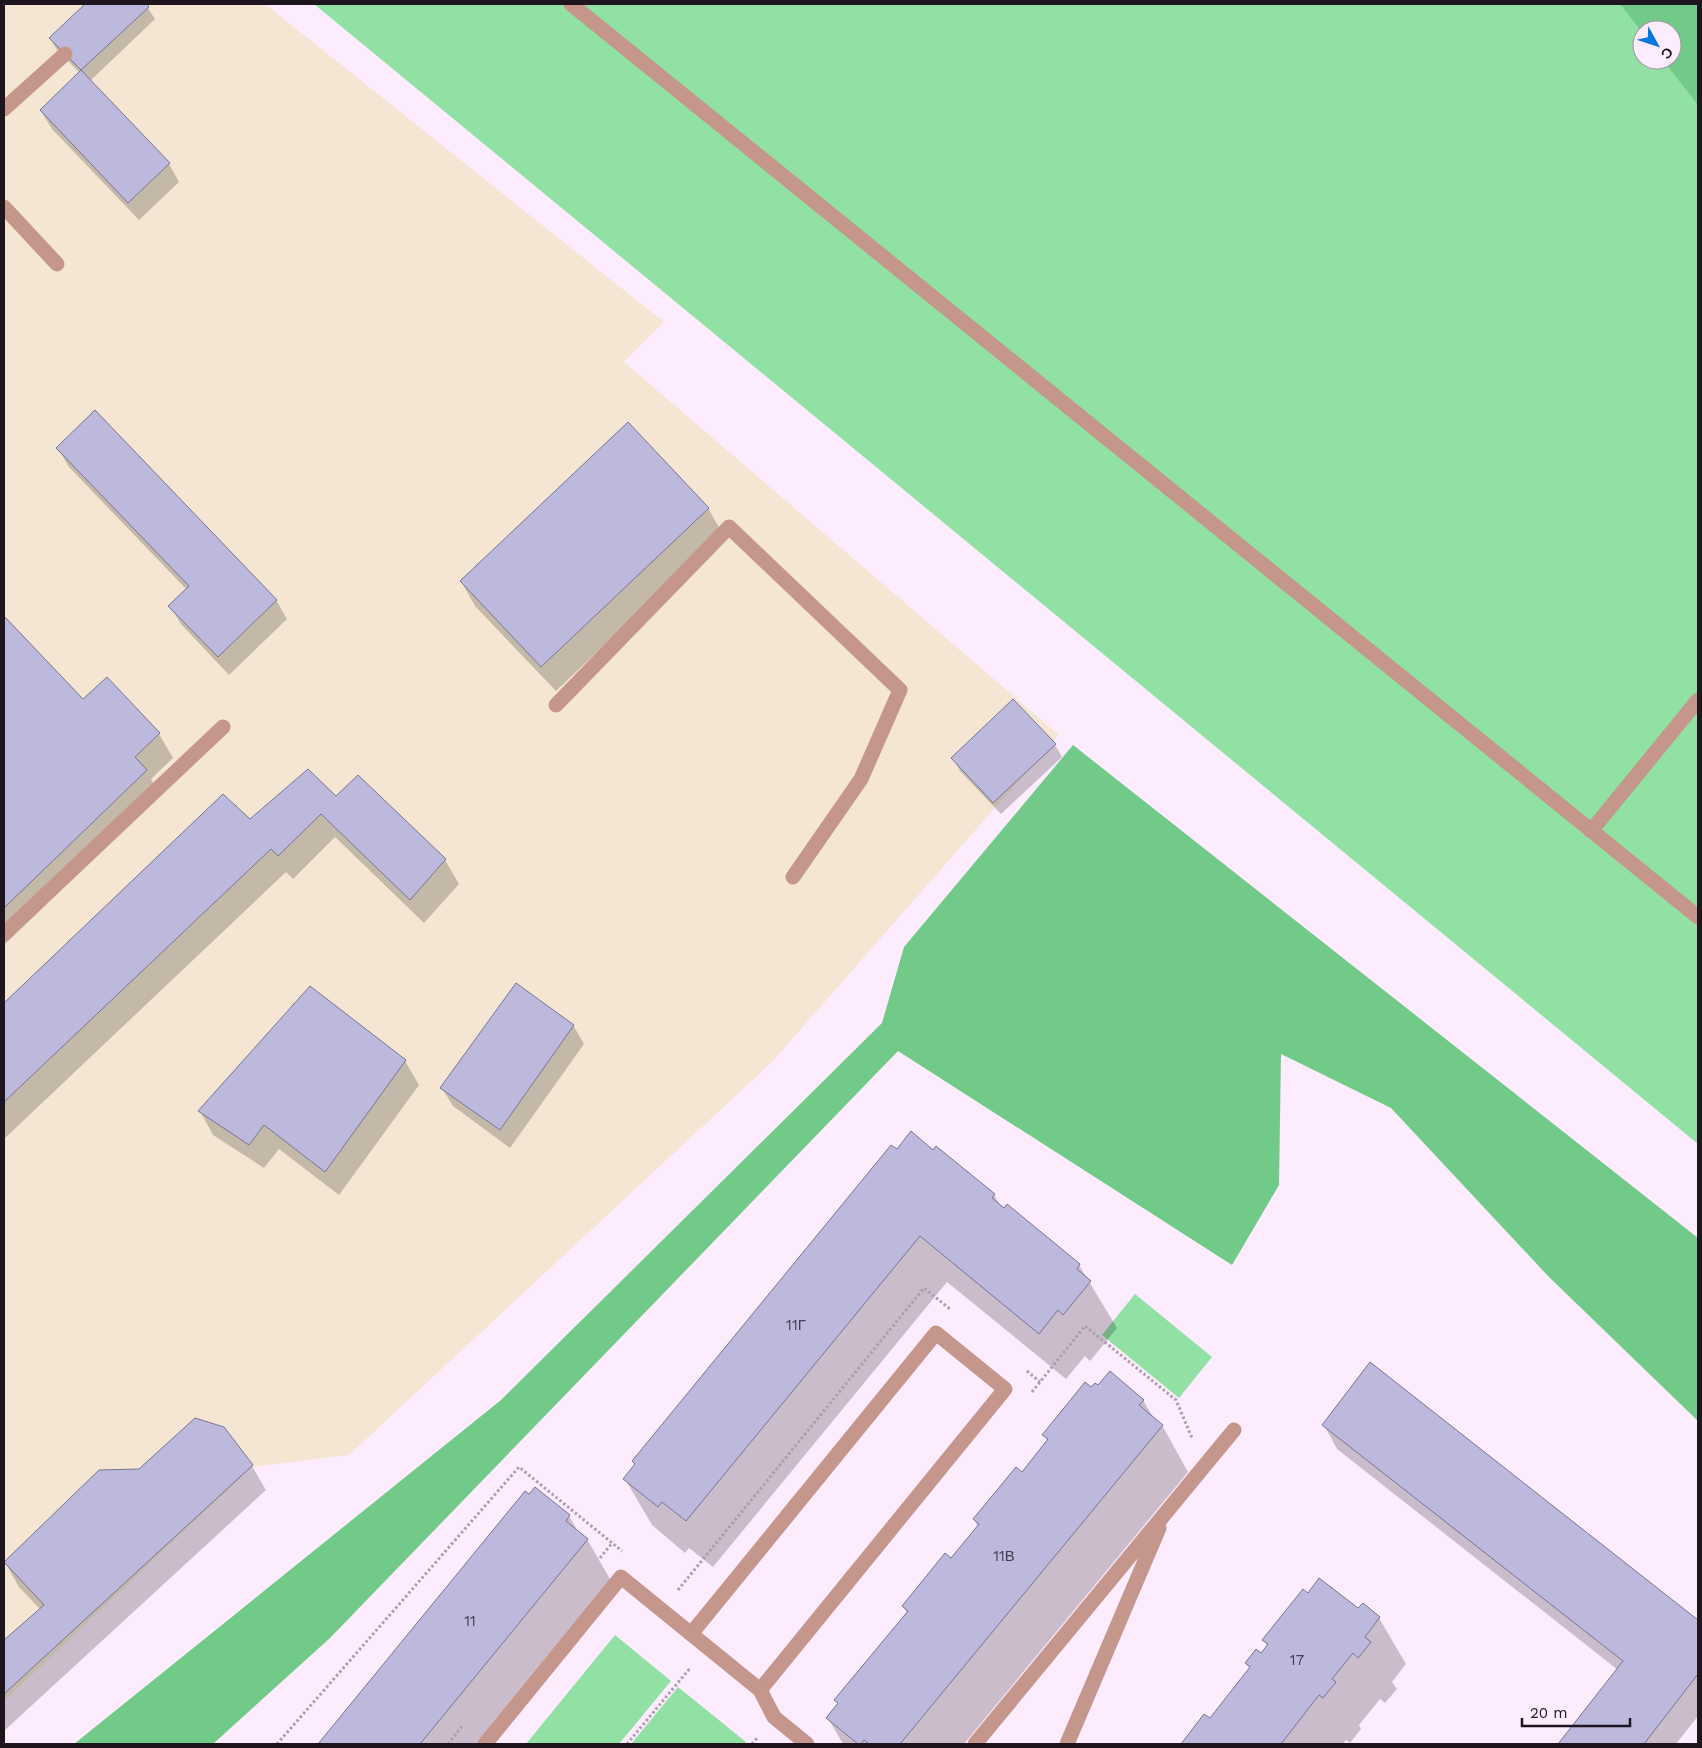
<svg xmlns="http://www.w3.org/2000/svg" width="1702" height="1748" viewBox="0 0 1702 1748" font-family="'Work Sans',sans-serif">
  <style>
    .industrial { fill: #f5e6d3 }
    .green { fill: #91e0a4; fill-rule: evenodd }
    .forest { fill: #71ca88 }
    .shadow { fill: #0003 }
    .building { fill: #bcb9dc; stroke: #777494 }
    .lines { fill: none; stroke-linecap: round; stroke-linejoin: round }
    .path { stroke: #ac9ead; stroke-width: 3; stroke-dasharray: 2.5 2.5; stroke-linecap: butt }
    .minor { stroke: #c5978c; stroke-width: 15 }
    .labels { text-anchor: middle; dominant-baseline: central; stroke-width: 5; stroke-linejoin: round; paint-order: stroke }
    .number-label { font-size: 15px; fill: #463e4e }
  </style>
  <rect width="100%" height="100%" fill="#fdecfe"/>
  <polygon class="industrial" points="4,4 265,4 664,322 624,362 1059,735 771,1063 349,1455 252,1467 4,1701"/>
  <g class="green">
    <path d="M 314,4 L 1698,4 L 1698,1144 ZM 1642,30 L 1672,30 L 1672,60 L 1642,60 Z"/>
    <polygon points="1135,1294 1212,1357 1179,1398 1102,1335"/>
    <polygon points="615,1635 671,1681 619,1744 526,1744"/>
    <polygon points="678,1687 746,1742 744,1744 631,1744"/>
  </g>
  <g class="forest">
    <polygon points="1620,4 1698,4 1698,105 1663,60 1672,60 1672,30 1642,30 1642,32"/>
    <polygon points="1073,745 1698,1238 1698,1421 1549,1277 1391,1108 1281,1054 1279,1185 1232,1265 898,1051 330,1638 213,1744 74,1744 501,1400 882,1023 904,947"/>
  </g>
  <g class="shadow">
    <polygon points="87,4 145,4 155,19 90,81 169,164 179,182 139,220 52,129 41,111 80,73 57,50 50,38"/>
    <polygon points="58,448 276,600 287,619 229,675 181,624 170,606 187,590 69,467"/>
    <polygon points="708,508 722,533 556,691 475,606 461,581"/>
    <polygon points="4,618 83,701 107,678 159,734 173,758 151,779 160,795 4,945"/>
    <polygon points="1055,745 1062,757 1001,814 960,771 953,758"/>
    <polygon points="358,776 445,860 459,884 424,923 335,837 293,879 286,872 4,1139 4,1005 223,796 250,821 336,797"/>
    <polygon points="573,1025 584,1044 510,1148 453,1106 442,1088"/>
    <polygon points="405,1061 419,1085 339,1195 279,1149 264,1168 213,1135 200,1111"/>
    <polygon points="897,1151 933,1151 994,1195 1002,1208 1079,1265 1117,1328 1090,1361 1085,1356 1066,1379 947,1282 713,1567 689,1548 685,1553 652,1525 625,1479 636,1466 633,1461"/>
    <polygon points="1370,1364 1698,1621 1698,1716 1676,1744 1560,1744 1618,1670 1337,1449 1324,1425"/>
    <polygon points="1091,1389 1143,1400 1154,1419 1162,1425 1188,1472 964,1744 843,1744 828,1718 838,1705 836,1700 907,1613 903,1606 951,1560 978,1527 974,1519 1022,1474 1048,1442 1044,1435"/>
    <polygon points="252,1466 266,1490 4,1731 4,1642 41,1610 19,1587 5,1562"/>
    <polygon points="525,1493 569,1516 579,1533 587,1539 614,1586 485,1744 319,1744"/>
    <polygon points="1308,1594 1379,1618 1406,1664 1392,1682 1397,1689 1385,1703 1380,1699 1359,1725 1361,1729 1350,1743 1346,1740 1343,1744 1182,1744 1205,1716 1210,1720 1250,1669 1246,1663 1261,1654 1267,1646 1264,1640"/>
  </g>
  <g class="building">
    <polygon points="85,4 147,4 149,7 81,70 49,38"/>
    <polygon points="81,70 170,163 128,203 40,110"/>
    <polygon points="95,410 277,600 218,657 168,606 189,586 56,448"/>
    <polygon points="628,422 709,508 541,667 460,581"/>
    <polygon points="4,616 83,699 107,677 160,733 135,757 147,770 4,908"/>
    <polygon points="1013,699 1056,744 993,803 951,758"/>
    <polygon points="308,769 336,796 358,775 446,859 410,900 321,814 278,856 271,849 4,1102 4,1003 223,794 250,819"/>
    <polygon points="516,983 574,1025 500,1130 440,1088"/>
    <polygon points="310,986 406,1060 325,1172 264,1125 249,1145 198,1111"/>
    <polygon points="911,1131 933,1150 936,1146 995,1194 992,1198 1004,1208 1007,1204 1080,1264 1077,1269 1091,1281 1063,1315 1058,1310 1039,1334 920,1236 686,1521 662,1502 658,1507 623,1479 635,1464 632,1461 891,1145 897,1149"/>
    <polygon points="1370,1362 1698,1620 1698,1674 1644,1744 1558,1744 1623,1661 1322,1425"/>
    <polygon points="1110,1371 1144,1400 1139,1405 1163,1425 900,1744 869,1744 864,1740 861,1744 858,1744 826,1718 838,1703 834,1700 908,1611 902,1606 945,1553 951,1558 979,1524 973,1519 1016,1467 1022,1472 1048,1439 1042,1435 1085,1382 1091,1387 1095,1383 1098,1385"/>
    <polygon points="195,1418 224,1427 253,1465 4,1694 4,1640 44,1605 4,1562 99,1470 139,1469"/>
    <polygon points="535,1487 570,1515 566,1521 588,1539 420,1744 318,1744 525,1491 529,1494"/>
    <polygon points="1319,1578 1358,1608 1363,1603 1380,1617 1365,1637 1371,1642 1358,1658 1353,1653 1332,1679 1336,1682 1323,1698 1319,1695 1281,1744 1181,1744 1204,1714 1210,1718 1250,1667 1245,1663 1256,1649 1261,1653 1268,1644 1262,1640 1303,1589 1308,1593"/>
  </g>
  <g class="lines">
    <g class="path">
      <polyline points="1027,1371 1040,1382"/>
      <polyline points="1032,1392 1085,1326 1176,1400 1192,1438"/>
      <polyline points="600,1558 612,1543"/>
      <polyline points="678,1590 924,1288 950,1309"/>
      <polyline points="277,1744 519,1467 622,1551"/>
      <polyline points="448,1744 463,1725"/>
      <polyline points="627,1744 691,1667"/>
      <polyline points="752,1744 758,1737"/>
    </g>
    <g class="minor">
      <polyline points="571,4 1698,917"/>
      <polyline points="4,109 65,54"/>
      <polyline points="4,207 57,264"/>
      <polyline points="556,705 729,527 900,690 861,779 793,877"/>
      <polyline points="1591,831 1698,700"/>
      <polyline points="4,934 223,727"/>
      <polyline points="691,1634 936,1333 1005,1389 760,1690"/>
      <polyline points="485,1744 621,1577 760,1690 774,1717 807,1744"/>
      <polyline points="975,1744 1234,1430"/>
      <polyline points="1067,1744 1159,1528"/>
    </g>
  </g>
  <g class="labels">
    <g class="number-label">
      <text x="796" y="1325">11Г</text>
      <text x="1004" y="1556">11В</text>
      <text x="470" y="1621">11</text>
      <text x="1297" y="1660">17</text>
    </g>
  </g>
  <rect width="1702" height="1748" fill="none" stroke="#1e151f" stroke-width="10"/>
  <g transform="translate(1657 45) rotate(130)"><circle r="24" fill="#fdecfe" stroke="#a496a5"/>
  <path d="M0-4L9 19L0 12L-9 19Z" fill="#0377de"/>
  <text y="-8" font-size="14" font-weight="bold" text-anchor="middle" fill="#1e151f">С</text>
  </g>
  <path d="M1522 1718v8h108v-8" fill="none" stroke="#1e151f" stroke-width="2.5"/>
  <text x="1530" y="1718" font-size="15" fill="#1e151f" stroke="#fdecfe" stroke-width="4" paint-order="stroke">20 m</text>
</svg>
